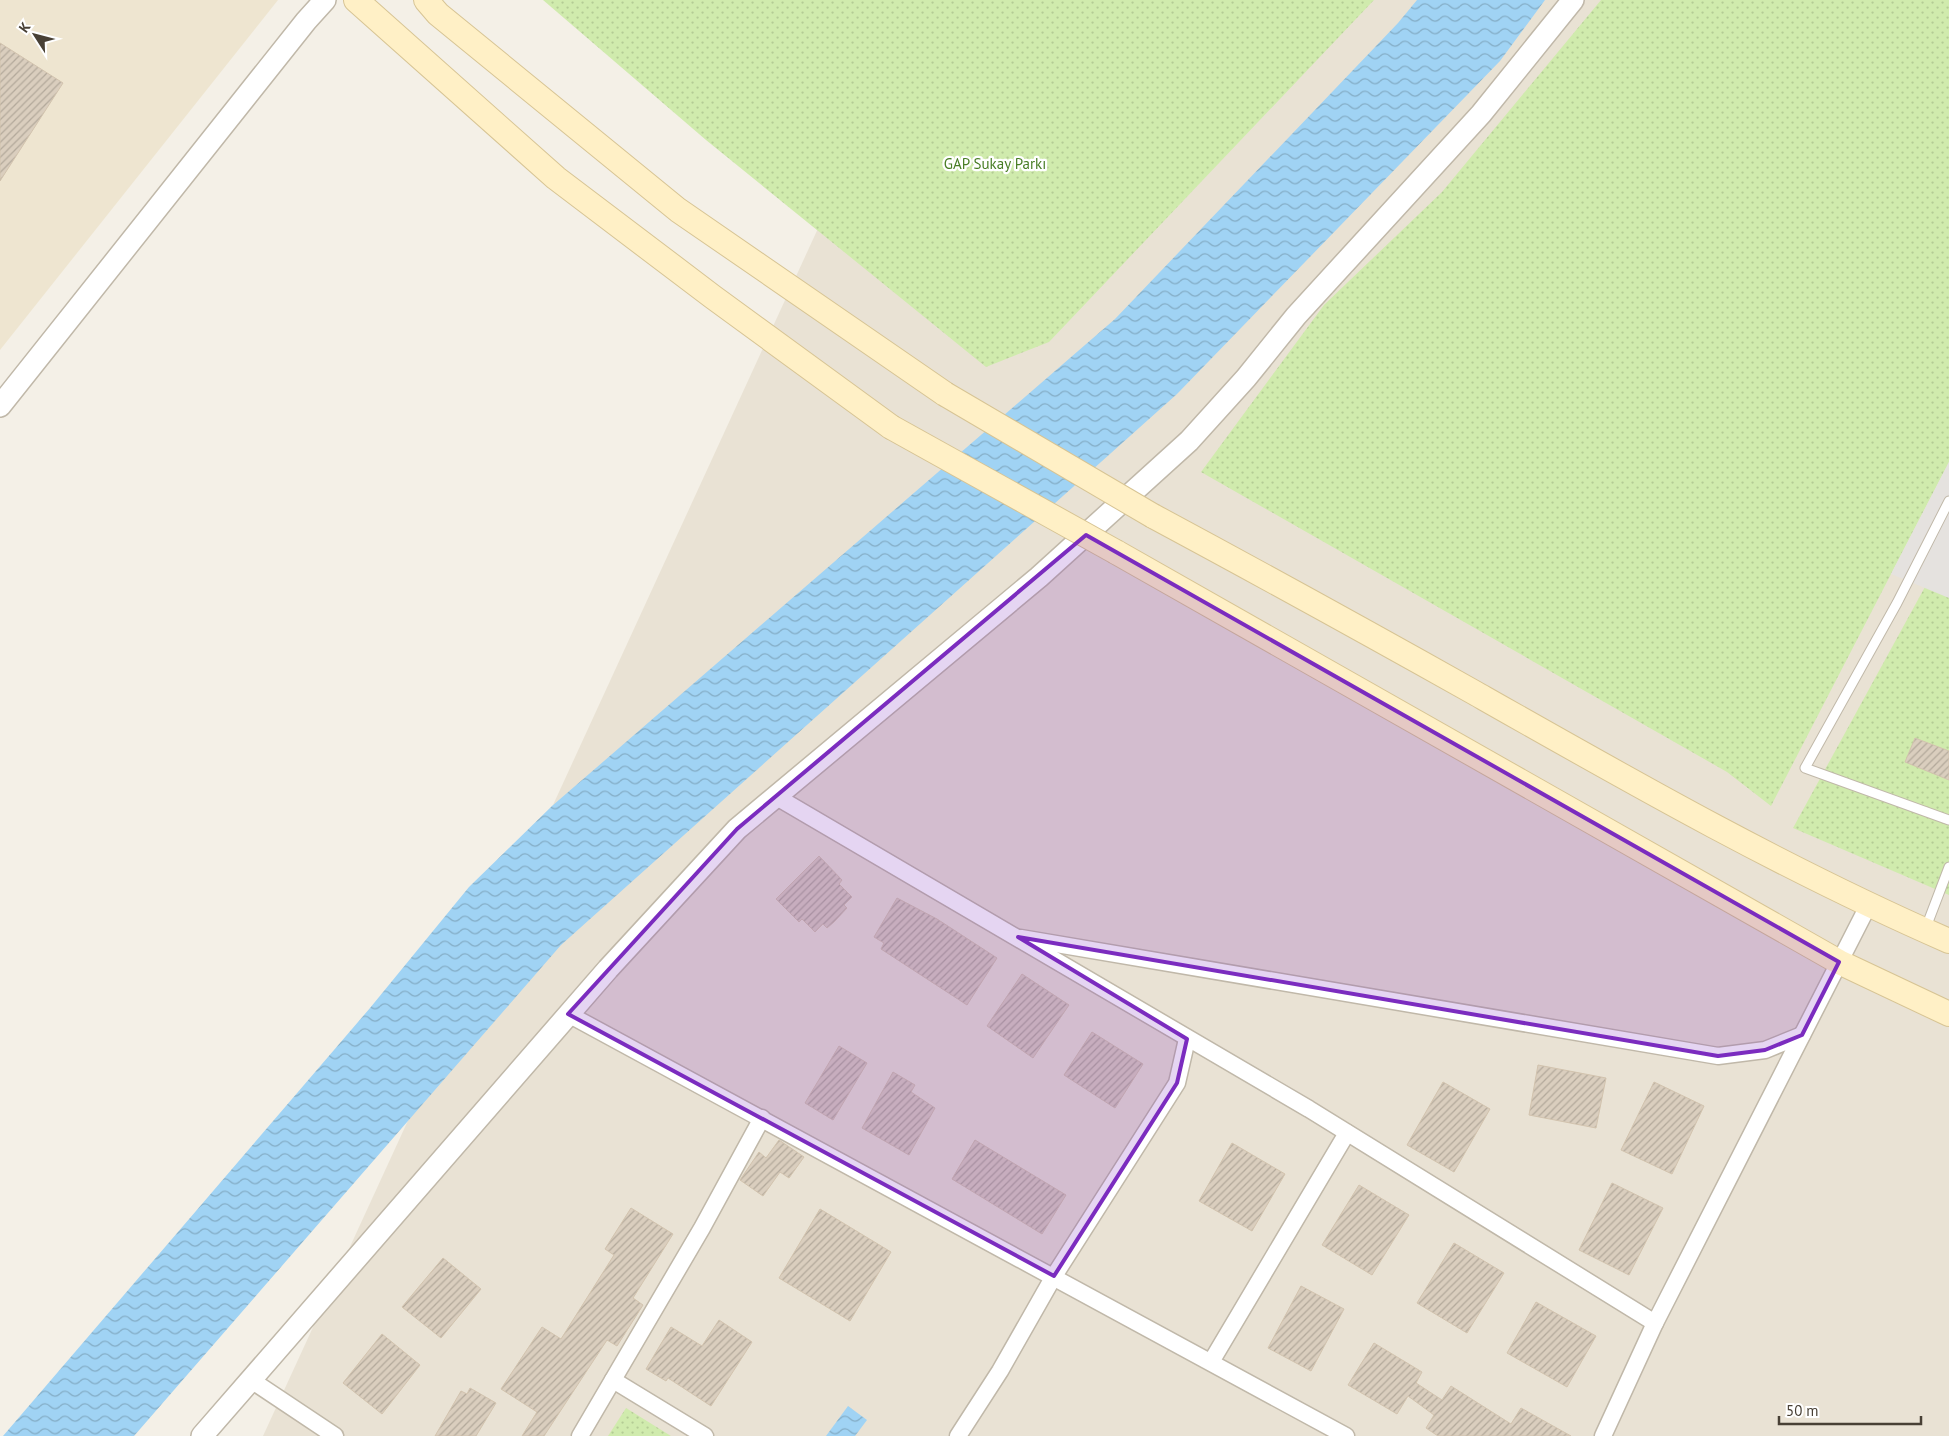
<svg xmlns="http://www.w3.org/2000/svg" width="1949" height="1436" viewBox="0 0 1949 1436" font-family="'PT Sans',sans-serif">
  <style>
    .residential { fill: #e9e2d4 }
    .education { fill: #eee5d0 }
    .park { fill: url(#park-dots) }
    .parking { fill: #e5e2df }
    .water { fill: url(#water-waves) }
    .building { fill: url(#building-hatch); stroke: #d2c3ae }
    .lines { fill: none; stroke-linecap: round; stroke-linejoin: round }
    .service-casing { stroke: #c0b8a9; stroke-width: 11 }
    .minor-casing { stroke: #c0b8a9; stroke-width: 19 }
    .tertiary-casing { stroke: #c0b8a9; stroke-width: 24 }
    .secondary-casing { stroke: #d7c494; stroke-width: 26 }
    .service { stroke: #fff; stroke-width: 9 }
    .minor { stroke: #fff; stroke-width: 16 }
    .tertiary { stroke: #fff; stroke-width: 21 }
    .secondary { stroke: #fff0c6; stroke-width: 24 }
    .secondary-bridge-casing { stroke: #d7c494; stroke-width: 26; stroke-linecap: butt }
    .secondary-bridge { stroke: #fff0c6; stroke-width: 24 }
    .marked { fill: #7b2cbf; fill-opacity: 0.2; stroke: #7b2cbf; stroke-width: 4; stroke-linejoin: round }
    .labels { text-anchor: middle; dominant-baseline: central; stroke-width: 4.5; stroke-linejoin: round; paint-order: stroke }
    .park-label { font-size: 15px; fill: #487d25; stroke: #fff }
  </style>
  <defs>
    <pattern id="park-dots" width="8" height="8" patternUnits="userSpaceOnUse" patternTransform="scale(1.25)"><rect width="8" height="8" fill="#d0ebad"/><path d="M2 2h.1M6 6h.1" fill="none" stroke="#b4cb95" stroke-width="1.8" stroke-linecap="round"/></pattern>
    <pattern id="water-waves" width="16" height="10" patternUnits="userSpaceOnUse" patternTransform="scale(1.25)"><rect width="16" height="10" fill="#a0d3f4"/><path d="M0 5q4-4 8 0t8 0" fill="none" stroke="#84adc6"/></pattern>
    <pattern id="building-hatch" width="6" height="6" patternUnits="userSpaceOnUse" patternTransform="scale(1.25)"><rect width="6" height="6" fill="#dacebe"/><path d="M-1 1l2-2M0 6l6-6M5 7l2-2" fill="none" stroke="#b3a99b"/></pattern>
  </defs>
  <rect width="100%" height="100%" fill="#f4f0e7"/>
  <polygon class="residential" points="923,0 1949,0 1949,1436 263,1436"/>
  <polygon class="education" points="0,0 278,0 0,350"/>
  <g class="park">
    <polygon points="543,0 1374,0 1049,342 986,367 706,140"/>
    <polygon points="1601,0 1949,0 1949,462 1771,806 1727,772 1201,472 1324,305 1442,192"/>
    <polygon points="1949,543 1949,895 1793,828"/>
    <polygon points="626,1408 671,1436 608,1436"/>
  </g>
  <polygon class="parking" points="1949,462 1949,598 1891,574"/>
  <g class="water">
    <polygon points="1417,0 1545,0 1500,61 1177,394 561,945 134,1436 3,1436 370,1008 469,887 552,806 1115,319 1398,23"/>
    <polygon points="848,1406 867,1420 855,1436 826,1436"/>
  </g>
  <g class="building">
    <polygon points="0,43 63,83 0,181"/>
    <polygon points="1915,738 1949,751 1949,780 1905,762"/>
    <polygon points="819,856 842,880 839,884 852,897 844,905 847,908 834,922 827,928 823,924 815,932 802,919 799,922 776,899"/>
    <polygon points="897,898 937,919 997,958 967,1005 881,949 884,943 874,937"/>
    <polygon points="1022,974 1069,1005 1033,1058 987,1026"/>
    <polygon points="1092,1032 1143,1064 1115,1108 1064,1075"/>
    <polygon points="839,1046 867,1063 833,1120 805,1103"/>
    <polygon points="1538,1065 1606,1078 1596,1128 1529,1115"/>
    <polygon points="893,1072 915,1085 911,1092 935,1108 909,1155 862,1128"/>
    <polygon points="1443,1082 1490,1109 1454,1172 1407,1145"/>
    <polygon points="1654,1082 1704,1106 1672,1174 1621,1150"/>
    <polygon points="779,1140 804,1157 789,1178 780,1172 763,1196 740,1180 759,1152 766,1158"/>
    <polygon points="975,1140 1066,1195 1042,1234 952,1179"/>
    <polygon points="1232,1143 1285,1174 1252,1231 1199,1201"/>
    <polygon points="1612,1183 1663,1208 1629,1275 1579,1250"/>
    <polygon points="1359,1185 1409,1215 1372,1275 1322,1245"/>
    <polygon points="631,1208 673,1234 633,1298 643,1305 617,1346 607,1340 544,1436 522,1436 537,1412 501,1389 542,1327 561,1339 614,1255 605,1249"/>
    <polygon points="820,1209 891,1252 850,1321 779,1278"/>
    <polygon points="1454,1243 1504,1273 1467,1333 1417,1303"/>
    <polygon points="443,1258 481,1289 441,1338 402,1307"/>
    <polygon points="1301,1286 1344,1309 1311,1371 1268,1348"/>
    <polygon points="1536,1302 1596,1336 1567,1387 1507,1353"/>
    <polygon points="719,1320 752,1342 711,1406 668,1378 666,1381 646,1369 671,1327 702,1346"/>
    <polygon points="382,1334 420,1365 382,1414 343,1383"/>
    <polygon points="1374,1343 1422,1372 1416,1383 1442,1400 1451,1386 1511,1424 1521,1408 1571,1436 1438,1436 1426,1428 1434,1415 1408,1396 1397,1414 1348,1385"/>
    <polygon points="470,1388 496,1403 476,1436 435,1436 461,1391 467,1394"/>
  </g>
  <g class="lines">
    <g class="service-casing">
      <g id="service">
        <polyline points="1949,501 1897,603 1805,768 1949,820"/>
        <polyline points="1925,930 1949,867"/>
      </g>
    </g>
    <g class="minor-casing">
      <g id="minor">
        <polyline points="775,796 1309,1109 1655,1323"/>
        <polyline points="1021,938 1718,1056 1765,1050 1802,1035"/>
        <polyline points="568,1014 1346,1436"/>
        <polyline points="1211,1362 1347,1133"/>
        <polyline points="251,1380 335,1436"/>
        <polyline points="613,1380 705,1436"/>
        <polyline points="580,1436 702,1228 762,1118"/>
        <polyline points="958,1436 1000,1371 1054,1276 1177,1083 1187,1039"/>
        <polyline points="1603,1436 1655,1323 1868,906"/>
      </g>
    </g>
    <g class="tertiary-casing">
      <g id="tertiary">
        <polyline points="0,406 306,21 325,0"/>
        <polyline points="202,1436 608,969 737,829 1039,577 1189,441 1246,378 1296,316 1481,114 1573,0"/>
      </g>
    </g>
    <g class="secondary-casing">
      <g id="secondary">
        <polyline points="356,0 556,178 713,297 891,427"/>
        <polyline points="426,0 438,14 678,210 945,394"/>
        <path d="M 1153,516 C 1261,574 1368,633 1475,693 C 1630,781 1786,870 1949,941"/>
        <polyline points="1116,552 1839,962 1949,1014"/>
      </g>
    </g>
    <use href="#service" class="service"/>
    <use href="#minor" class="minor"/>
    <use href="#tertiary" class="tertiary"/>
    <use href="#secondary" class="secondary"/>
    <g class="secondary-bridge-casing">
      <g id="secondary-bridge">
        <polyline points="945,394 1153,516"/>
        <polyline points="891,427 1116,552"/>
      </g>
    </g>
    <use href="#secondary-bridge" class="secondary-bridge"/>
  </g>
  <path class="marked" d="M 1086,535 L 1839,962 L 1802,1035 L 1765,1050 L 1718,1056 L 1018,937 L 1187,1039 L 1177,1083 L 1054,1276 L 568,1014 L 737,829 Z"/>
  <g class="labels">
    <g class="park-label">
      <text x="995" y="163">GAP Sukay Parkı</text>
    </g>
  </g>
  <g transform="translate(35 35) rotate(306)" stroke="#ffffff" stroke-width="4" paint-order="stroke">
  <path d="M0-4L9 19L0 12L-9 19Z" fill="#484035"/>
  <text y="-8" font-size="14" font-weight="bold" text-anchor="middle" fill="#484035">K</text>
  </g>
  <path d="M1779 1416v8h142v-8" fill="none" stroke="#484035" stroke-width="2.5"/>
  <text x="1786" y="1416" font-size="15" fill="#484035" stroke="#ffffff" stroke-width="4" paint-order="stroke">50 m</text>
</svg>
